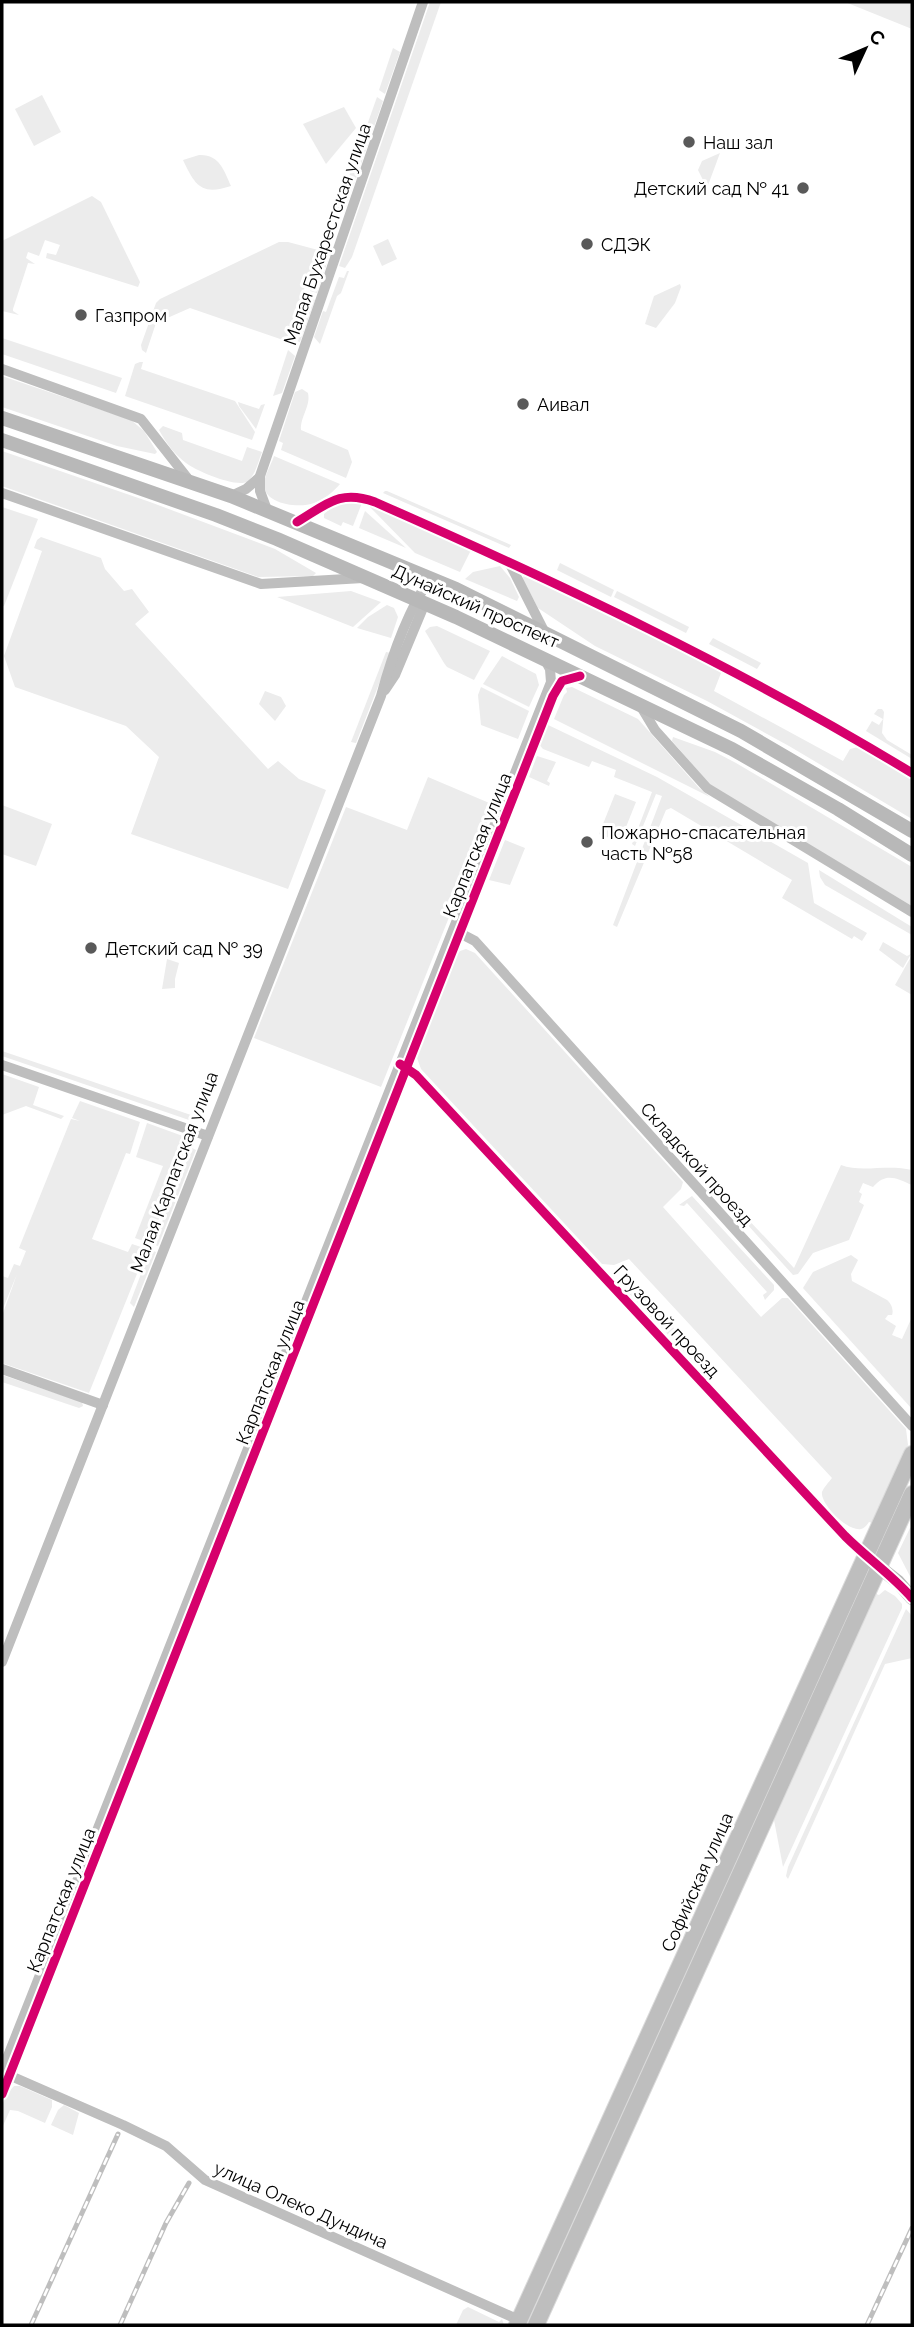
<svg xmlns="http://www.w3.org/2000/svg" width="914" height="2327" viewBox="0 0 914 2327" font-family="Raleway,sans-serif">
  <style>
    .green { fill: #ececec }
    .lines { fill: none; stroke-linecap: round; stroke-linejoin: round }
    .primary-casing { stroke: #dbdbdb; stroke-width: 18 }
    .street { stroke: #bebebe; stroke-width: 10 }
    .secondary { stroke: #b8b8b8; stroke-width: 14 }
    .primary { stroke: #bebebe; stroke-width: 16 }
    .rail-casing { stroke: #bebebe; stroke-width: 5 }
    .rail { stroke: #fff; stroke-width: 2.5; stroke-dasharray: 8; stroke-linecap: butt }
    .cycleway-casing { stroke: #fff; stroke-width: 13 }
    .cycleway { stroke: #d6006c; stroke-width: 9 }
    .poi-dot { fill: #595959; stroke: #fff; stroke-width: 2.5 }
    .labels { text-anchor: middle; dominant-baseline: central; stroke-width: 6; stroke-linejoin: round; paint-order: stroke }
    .poi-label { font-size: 18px; fill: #000; stroke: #fff; text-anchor: start }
    .street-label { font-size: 18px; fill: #000; stroke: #fff }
  </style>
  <rect width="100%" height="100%" fill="#fff"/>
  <g class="green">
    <polygon points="430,2 441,2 352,257 345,268 339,266"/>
    <polygon points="845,2 912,2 912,29"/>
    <polygon points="393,48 400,52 385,94 379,90"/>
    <polygon points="42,95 61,132 34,146 15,109"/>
    <polygon points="377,97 383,101 344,213 337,210"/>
    <polygon points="344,107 356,128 326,164 303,124"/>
    <polygon points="720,153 707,188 698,170 702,161"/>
    <path d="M 199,155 C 219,154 224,170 231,186 C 201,196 195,185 183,160 Z"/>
    <polygon points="92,196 101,202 140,282 138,287 46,258 47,253 56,255 60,245 45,240 39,256 28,252 26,258 35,264 28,263 13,309 13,311 19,315 2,311 2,241"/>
    <polygon points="388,239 397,259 382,266 373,246"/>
    <polygon points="279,242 288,242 318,250 286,341 190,308 156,323 146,353 142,350 141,345 156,303 160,299"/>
    <polygon points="323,252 330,254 317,293 310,291"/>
    <polygon points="347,271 349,271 341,293 337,296 320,344 314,337 323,311 326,312 339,277 344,278"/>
    <polygon points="680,284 681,287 675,303 656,328 645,324 654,296"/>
    <polygon points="308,297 315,300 300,342 292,342"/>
    <polygon points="2,338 122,378 116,393 2,354"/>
    <polygon points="288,350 295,356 282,393 273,396"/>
    <polygon points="140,362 143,362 141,369 235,401 255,432 252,440 125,396 135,364"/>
    <polygon points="2,376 131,420 144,431 157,452 155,454 117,446 2,407"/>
    <path d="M 302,389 L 308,393 C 311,406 300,417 301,430 L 348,450 L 352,462 L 346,478 L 281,450 L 283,443 L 279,441 L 295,392 Z"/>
    <polygon points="238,402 259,409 261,405 265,404 256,429 239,406"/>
    <path d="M 163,426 L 182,433 L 183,440 L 242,461 L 247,447 L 262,452 C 258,462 256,474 248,481 C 239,489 196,471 186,463 C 175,455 166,443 159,430 Z"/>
    <polygon points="2,451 150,502 275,549 316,573 313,576 258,577 2,486"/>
    <path d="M 274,456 L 340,484 C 333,492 325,499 314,503 C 299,509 262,504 264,483 C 265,474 271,465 274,456 Z"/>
    <polygon points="385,491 387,491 511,545 509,548 383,493"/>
    <path d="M 353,502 L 362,503 L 353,526 L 343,522 L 341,526 L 324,518 L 324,514 C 333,506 341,503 353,502 Z"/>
    <polygon points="368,505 471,550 460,572 415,553"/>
    <polygon points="2,507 38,519 4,606 2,606"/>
    <polygon points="365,511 406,548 359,528"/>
    <polygon points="41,537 101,558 105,569 124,591 132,589 149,612 135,624 268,769 278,761 299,779 326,790 288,889 131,834 159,757 126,726 15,687 4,656 42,551 34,548 37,540"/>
    <polygon points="560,563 614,590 611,597 557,570"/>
    <polygon points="500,566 510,578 519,597 517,601 465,579 473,572"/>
    <polygon points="524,576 549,586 718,669 721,673 714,691 843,761 850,749 858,747 912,779 912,819 789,746 707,701 595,646 538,608 522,578"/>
    <polygon points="351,591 381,602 353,627 277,597"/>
    <polygon points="617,591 689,627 686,633 614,597"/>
    <polygon points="387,605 394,608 398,617 391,638 357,628 368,617"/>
    <polygon points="437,626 490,651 474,680 447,667 444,663 425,631 430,627"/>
    <polygon points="713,638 761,663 757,669 709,644"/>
    <polygon points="386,652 391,653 356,743 351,742"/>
    <polygon points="502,656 536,674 539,685 529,707 483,684"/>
    <polygon points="481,687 529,711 518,739 481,725 478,695"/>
    <polygon points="572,687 638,719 699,788 710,797 554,719 564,695 567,692 566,688"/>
    <polygon points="265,691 281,697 286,706 275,721 259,704"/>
    <polygon points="878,709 882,709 884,712 882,733 887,740 912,755 912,759 866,731 872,721 879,725 883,719 874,714"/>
    <polygon points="546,724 657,777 808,863 814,903 867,933 862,941 854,936 852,939 782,898 792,880 671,808 666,810 617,927 613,925 662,796 656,794 635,846 632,844 652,792 614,777 616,770 592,761 589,767 543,749 538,743"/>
    <polygon points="673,737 715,752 736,763 912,867 912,906 713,788 672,741"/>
    <polygon points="537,756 556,762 547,781 550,783 549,786 529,777"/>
    <polygon points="428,777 494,805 381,1087 254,1038 346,807 407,830"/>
    <polygon points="615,794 636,802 620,842 599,834"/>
    <polygon points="2,805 52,824 36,866 2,854"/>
    <polygon points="505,840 525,848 510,885 489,880"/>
    <polygon points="819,870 912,927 912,935 825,885 820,877"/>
    <polygon points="883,942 907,956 911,954 903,968 879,950"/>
    <path d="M 466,949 L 475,953 L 683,1182 L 681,1189 L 663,1207 L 761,1317 L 782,1298 L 788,1298 L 906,1429 L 908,1445 L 872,1523 L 869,1522 C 867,1525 865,1528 861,1529 C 848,1532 820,1504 822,1492 C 824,1487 829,1482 832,1478 L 629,1259 L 614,1265 L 602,1264 L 421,1069 L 417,1058 L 418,1049 L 454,957 L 460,951 Z"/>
    <polygon points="912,955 912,995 895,985"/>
    <polygon points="167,959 179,963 175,979 175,988 162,989"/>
    <polygon points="2,1051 191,1115 189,1120 2,1056"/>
    <polygon points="2,1074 39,1087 33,1105 64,1116 61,1119 26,1106 2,1115"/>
    <polygon points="80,1101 140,1122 130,1154 126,1153 92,1239 128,1252 132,1244 147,1249 89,1393 2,1363 2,1316 17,1274 2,1311 2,1276 8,1278 14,1264 20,1266 26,1251 19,1248 71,1119 80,1121 72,1118"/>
    <polygon points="147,1123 191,1139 149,1243 135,1238 163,1166 136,1157"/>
    <polygon points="192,1148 196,1150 158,1246 153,1244"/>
    <path d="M 841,1165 C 861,1173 887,1164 912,1170 L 912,1185 C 896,1178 886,1172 873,1187 L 863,1183 L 859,1192 L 862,1194 L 859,1202 L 864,1205 L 849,1240 L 813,1253 L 798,1274 L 793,1275 L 728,1203 L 730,1199 L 731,1202 L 733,1200 L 743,1214 L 794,1268 Z"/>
    <polygon points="692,1196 774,1285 774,1290 765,1300 763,1295 767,1292 687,1203 684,1206 679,1205"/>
    <polygon points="150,1250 156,1252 134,1307 130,1303"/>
    <path d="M 851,1255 L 858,1260 L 851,1274 L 852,1281 L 887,1300 C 891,1303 894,1310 892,1315 L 888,1315 L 885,1319 L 896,1326 L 892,1335 L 902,1339 L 912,1317 L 912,1409 L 803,1288 L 813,1272 Z"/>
    <polygon points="627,1281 632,1283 698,1354 698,1358 692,1360 624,1288 624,1284"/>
    <polygon points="2,1375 82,1402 83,1406 79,1408 2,1382"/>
    <polygon points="912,1527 912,1580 898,1553 910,1528"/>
    <polygon points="885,1590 895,1596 902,1604 902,1608 783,1867 774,1820 776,1814 876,1594 879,1595"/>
    <polygon points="906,1609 912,1616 912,1658 885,1664 788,1879 786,1876 788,1867"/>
    <path d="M 14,2086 L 20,2086 L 52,2100 L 52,2107 L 45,2123 L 18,2111 L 10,2110 L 2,2128 C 2,2106 0,2101 14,2086 Z"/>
    <polygon points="64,2105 79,2113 73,2135 51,2125 58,2110"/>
    <polygon points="468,2307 499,2322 502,2319 504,2325 456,2325 463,2310"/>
  </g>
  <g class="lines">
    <g class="primary-casing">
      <g id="primary">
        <polyline points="517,2325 912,1454"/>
        <polyline points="536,2325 912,1494"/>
      </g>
    </g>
    <g class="street">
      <polyline points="2,369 141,419 189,480"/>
      <polyline points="2,493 261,584 363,578"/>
      <polyline points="231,496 246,489 260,477"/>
      <polyline points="267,510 260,491 260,476 423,2"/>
      <path d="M 297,522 C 327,504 340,489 375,502 C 559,583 740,668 912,773"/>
      <polyline points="509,562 545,633"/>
      <polyline points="385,690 395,675 425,603"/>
      <polyline points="640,705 655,730 707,788 912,912"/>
      <polyline points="454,930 475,941 912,1426"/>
      <polyline points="2,1065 208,1136"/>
      <polyline points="404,1066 416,1075 866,1557"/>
      <polyline points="2,1369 103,1405"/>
      <path d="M 2,1662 L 381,696 C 392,655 407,613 430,578"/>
      <polyline points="2,2071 551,682 550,669 544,658"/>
      <polyline points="4,2073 123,2125 166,2146 205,2180 519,2320"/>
      <polyline points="2,2094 553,696 562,681 580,676"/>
    </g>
    <g class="secondary">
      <polyline points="2,418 231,496 456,589 741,731 912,831"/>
      <polyline points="2,440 216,515 277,539 456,617 732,749 838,809 912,855"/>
      <polyline points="870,1560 898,1582 912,1598"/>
    </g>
    <use href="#primary" class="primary"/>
    <g class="rail-casing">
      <g id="rail">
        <polyline points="31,2325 118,2134"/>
        <polyline points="120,2325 166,2223 189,2183"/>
        <polyline points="867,2325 912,2228"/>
      </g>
    </g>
    <use href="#rail" class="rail"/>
    <g class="cycleway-casing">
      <g id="cycleway">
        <path d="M 297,522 C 327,504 340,489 375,502 C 559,583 740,668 912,773"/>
        <path d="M 400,1064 L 416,1075 L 845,1536 C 867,1558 892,1575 912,1598"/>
        <polyline points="2,2094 553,696 562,681 580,676"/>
      </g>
    </g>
    <use href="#cycleway" class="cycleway"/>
  </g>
  <g class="poi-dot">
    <circle cx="689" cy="142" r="7"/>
    <circle cx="803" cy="188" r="7"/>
    <circle cx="587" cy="244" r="7"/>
    <circle cx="81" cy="315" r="7"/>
    <circle cx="523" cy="404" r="7"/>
    <circle cx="587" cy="842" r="7"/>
    <circle cx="91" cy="948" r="7"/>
  </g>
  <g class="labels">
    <g class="poi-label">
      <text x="703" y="142">Наш зал</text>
      <text x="789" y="188" text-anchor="end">Детский сад № 41</text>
      <text x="601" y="244">СДЭК</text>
      <text x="95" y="315">Газпром</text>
      <text x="537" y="404">Аивал</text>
      <text x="601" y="832">Пожарно-спасательная<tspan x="601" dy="21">часть №58</tspan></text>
      <text x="105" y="948">Детский сад № 39</text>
    </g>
    <g class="street-label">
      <text transform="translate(327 234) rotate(-71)">Малая Бухарестская улица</text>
      <text transform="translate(476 606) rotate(24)">Дунайский проспект</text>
      <text transform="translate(477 845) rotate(-68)">Карпатская улица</text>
      <text transform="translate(697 1164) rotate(48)">Складской проезд</text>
      <text transform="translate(174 1172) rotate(-69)">Малая Карпатская улица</text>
      <text transform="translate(667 1321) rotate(47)">Грузовой проезд</text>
      <text transform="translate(270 1372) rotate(-68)">Карпатская улица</text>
      <text transform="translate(697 1882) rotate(-66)">Софийская улица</text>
      <text transform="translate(61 1900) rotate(-68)">Карпатская улица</text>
      <text transform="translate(301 2205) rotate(24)">улица Олеко Дундича</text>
    </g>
  </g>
  <rect width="914" height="2327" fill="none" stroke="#000000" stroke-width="7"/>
  <g transform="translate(865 49) rotate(46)" stroke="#ffffff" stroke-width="5" paint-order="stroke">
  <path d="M0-5L12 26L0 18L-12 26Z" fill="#000000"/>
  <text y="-10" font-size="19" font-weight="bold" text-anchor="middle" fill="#000000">С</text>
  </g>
</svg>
